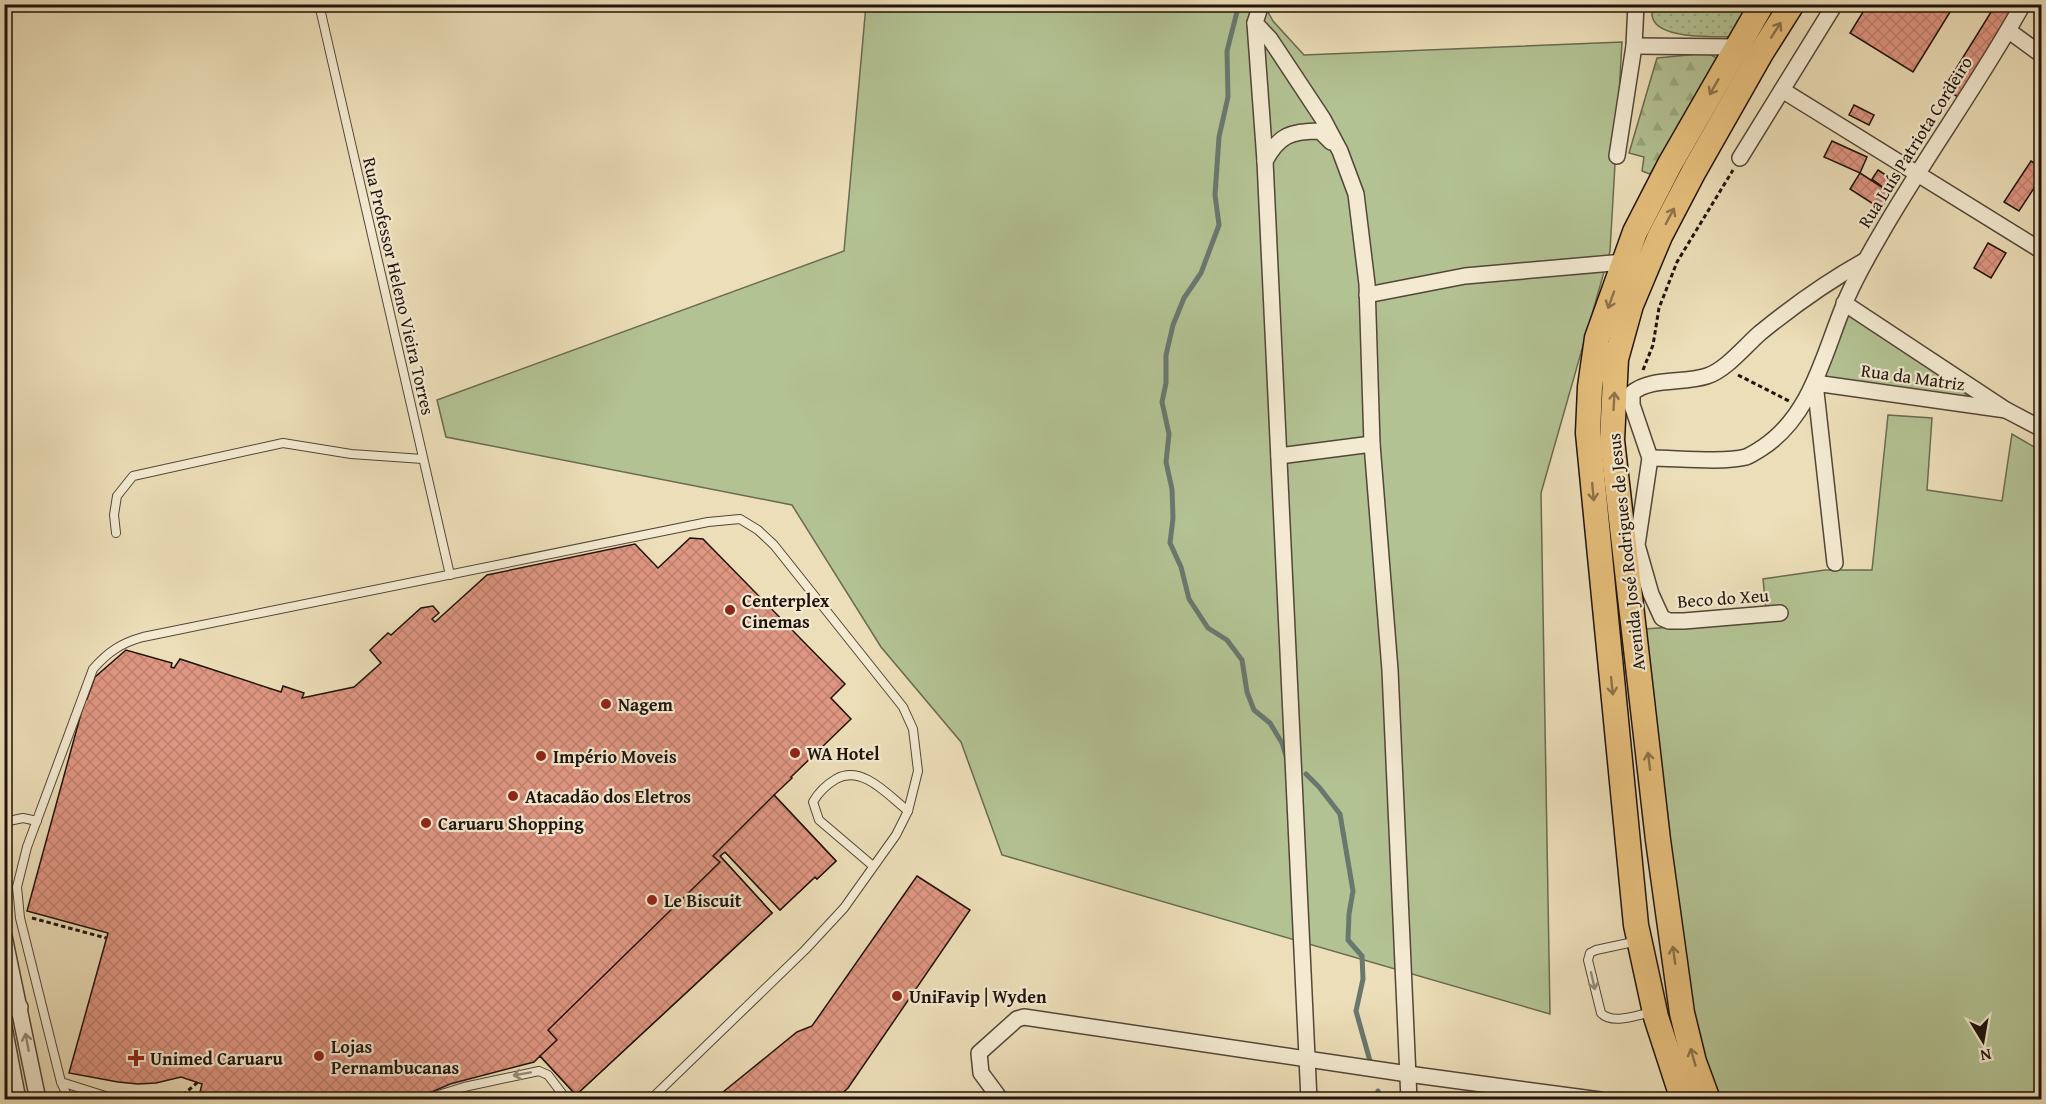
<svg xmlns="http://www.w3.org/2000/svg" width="2046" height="1104" viewBox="0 0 2046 1104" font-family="'Gentium Book Plus',serif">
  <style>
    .green { fill: #b3c293; stroke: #6a6a50; stroke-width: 1.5 }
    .forest { fill: url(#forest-firs); stroke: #6a6a50; stroke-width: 1.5 }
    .park { fill: url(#park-dots); stroke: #6a6a50; stroke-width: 1.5 }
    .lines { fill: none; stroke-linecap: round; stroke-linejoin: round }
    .stream { stroke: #69786f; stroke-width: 5 }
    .building { fill: url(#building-cross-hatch); stroke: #20130d; stroke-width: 1.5 }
    .service-casing { stroke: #534638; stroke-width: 10 }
    .minor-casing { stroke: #534638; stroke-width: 18 }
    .primary-casing { stroke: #20130d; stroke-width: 27 }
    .path { stroke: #20130d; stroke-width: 3; stroke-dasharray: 4.5 3; stroke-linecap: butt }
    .service { stroke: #f3ead1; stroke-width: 8 }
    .minor { stroke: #f3ead1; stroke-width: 15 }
    .primary { stroke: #e6bf7c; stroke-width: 24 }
    .oneway { stroke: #8d724a }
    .oneway2 { stroke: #948979 }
    .poi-dot { fill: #8f2418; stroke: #f3ead1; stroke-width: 2 }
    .labels { text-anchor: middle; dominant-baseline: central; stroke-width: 4.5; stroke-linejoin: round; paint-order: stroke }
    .street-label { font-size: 18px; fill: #20130d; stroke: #f3ead1 }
    .poi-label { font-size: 18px; font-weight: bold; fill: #20130d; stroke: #f3ead1; text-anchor: start }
  </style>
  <defs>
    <pattern id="forest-firs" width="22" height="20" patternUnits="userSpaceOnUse" patternTransform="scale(1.5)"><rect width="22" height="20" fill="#b3c293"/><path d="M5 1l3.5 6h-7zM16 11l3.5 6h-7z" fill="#9aa67e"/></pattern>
    <pattern id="park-dots" width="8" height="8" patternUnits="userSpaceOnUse" patternTransform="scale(1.5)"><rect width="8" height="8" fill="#b3c293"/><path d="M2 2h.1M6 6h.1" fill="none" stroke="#9aa67e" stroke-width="1.8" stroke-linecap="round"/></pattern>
    <pattern id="building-cross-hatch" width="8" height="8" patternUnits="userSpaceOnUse" patternTransform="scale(1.5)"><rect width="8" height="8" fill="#df9682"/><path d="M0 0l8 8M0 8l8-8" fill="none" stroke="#bf806f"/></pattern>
  </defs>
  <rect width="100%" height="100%" fill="#ecdeb8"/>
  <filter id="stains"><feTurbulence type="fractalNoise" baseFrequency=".00333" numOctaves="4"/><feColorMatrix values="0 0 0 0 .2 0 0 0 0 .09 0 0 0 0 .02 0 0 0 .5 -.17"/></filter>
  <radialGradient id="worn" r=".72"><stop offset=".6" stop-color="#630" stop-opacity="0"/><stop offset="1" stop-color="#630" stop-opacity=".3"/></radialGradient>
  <g class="green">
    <polygon points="866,5 1264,5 1273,21 1304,55 1622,42 1610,251 1541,493 1550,1014 1002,855 961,742 881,647 792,505 446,437 437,400 844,251"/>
    <polygon points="1847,311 1983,406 1822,379"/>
    <polygon points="1888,415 1932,418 1927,490 2002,501 2012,434 2041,451 2041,1099 1721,1099 1713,1084 1689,1006 1644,629 1767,621 1763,579 1825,570 1872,570"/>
  </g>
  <polygon class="forest" points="1708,53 1723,62 1650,174 1642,171 1644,157 1629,153 1657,58"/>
  <path class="park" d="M 1652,5 L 1762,5 L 1743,37 C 1724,36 1661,41 1653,19 C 1651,15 1652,8 1652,5 Z"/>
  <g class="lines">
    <g class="stream">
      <polyline points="1239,4 1227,51 1228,97 1219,137 1215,195 1219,225 1201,273 1184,298 1173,325 1166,355 1166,383 1162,402 1169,434 1166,462 1172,489 1173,518 1170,543 1181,567 1189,599 1208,628 1227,640 1242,660 1247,692 1254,710 1270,723 1282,743 1287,759"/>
      <polyline points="1306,774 1319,787 1340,814 1353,891 1349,914 1348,940 1362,956 1363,979 1356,1011 1370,1061"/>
      <polyline points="1378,1091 1380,1100"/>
    </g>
  </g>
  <g class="building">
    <polygon points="1868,4 1955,4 1913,72 1850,33"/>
    <polygon points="1996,4 2020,5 1961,99 1944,88"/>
    <polygon points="1854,105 1874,115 1869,125 1849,115"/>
    <polygon points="1832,141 1867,157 1860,173 1824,157"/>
    <polygon points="2031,161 2042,168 2042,176 2019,211 2004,202"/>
    <polygon points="1878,170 1898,183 1891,193 1872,179"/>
    <polygon points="1860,173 1891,193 1881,209 1850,189"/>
    <polygon points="1988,243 2006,253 1991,278 1974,268"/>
    <polygon points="690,538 703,539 845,684 831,698 851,719 791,777 792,778 774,795 836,861 817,879 815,877 780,910 725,852 720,856 772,913 576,1095 540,1056 534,1062 450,1084 425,1095 409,1100 198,1100 202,1084 181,1077 156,1083 138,1084 118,1082 69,1073 108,933 27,911 85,699 87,699 95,677 126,650 172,663 171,667 174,668 180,659 281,692 283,686 304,693 302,698 354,687 381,663 370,650 388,633 391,635 421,608 433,606 439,613 432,619 435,622 487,575 635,544 658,568"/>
    <polygon points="774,795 836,861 817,879 815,877 780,910 725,852 720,856 772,913 576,1095 540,1056 557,1040 548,1030 720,862 713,856"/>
    <polygon points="917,876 970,910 848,1088 835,1100 730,1100 723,1092 797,1032 812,1026"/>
  </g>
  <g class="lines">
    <g class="service-casing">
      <g id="service">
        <polyline points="319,4 450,575"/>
        <polyline points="1316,4 1327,4"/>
        <polyline points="116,533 114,515 117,496 133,476 283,443 351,454 423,459"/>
        <polyline points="4,822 23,818 37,821"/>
        <path d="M 873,866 L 819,820 L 813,802 C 818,793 826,785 836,779 C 862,764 889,796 908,811"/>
        <path d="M 1638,941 L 1596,950 L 1590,953 L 1588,960 L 1601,1013 C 1612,1025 1637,1015 1652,1012"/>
        <polyline points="61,1082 118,1100"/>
        <path d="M 69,1100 L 61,1082 L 20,918 L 17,887 L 27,847 L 93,669 C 108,652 121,643 143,637 L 708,522 L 740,519 L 758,530 L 774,545 L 903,707 L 913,729 L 918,771 L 908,811 L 896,835 L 844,908 L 805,950 L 650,1100"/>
        <polyline points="422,1100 464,1087 539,1071 548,1075 567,1100"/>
      </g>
    </g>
    <g class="minor-casing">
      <g id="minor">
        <polyline points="1261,4 1255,23 1270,39 1323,119 1340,151 1356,194 1367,284 1372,444 1390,670 1409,1100"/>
        <polyline points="1255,23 1265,161 1309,1100"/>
        <polyline points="2009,31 2042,55"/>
        <polyline points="1634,46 1737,47"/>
        <polyline points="1782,90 2042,251"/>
        <polyline points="1617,156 1634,46 1636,4"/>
        <polyline points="1740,158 1835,4"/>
        <path d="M 1265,161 C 1279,135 1291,131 1320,131 L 1331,142"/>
        <polyline points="1367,295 1465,276 1624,262"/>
        <polyline points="1844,303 2006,410 2042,429"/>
        <polyline points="1279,456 1372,444"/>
        <path d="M 1650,458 C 1676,458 1722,463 1746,457 C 1751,455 1757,451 1762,448 C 1811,416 1823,356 1844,305 C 1855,277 1871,251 1886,225 C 1930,150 1981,80 2023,4"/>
        <polyline points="1835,563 1815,383 2006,410"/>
        <path d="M 1780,613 L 1684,621 L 1669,621 L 1662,618 L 1651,594 L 1637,545 L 1650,458 L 1632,405 L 1632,393 C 1651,377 1683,384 1707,376 C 1726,370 1745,346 1760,333 C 1793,306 1828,281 1866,260"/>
        <polyline points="4,936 38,1100"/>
        <polyline points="4,1009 20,1007"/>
        <polyline points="4,1027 18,1100"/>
        <polyline points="1001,1100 981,1073 979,1053 1017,1019 1024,1017 1408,1074 1600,1100"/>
      </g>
    </g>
    <g class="primary-casing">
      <g id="primary">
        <polyline points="1683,1100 1656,1017 1636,925 1588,433 1590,387 1597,338 1635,232 1670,164 1762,4"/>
        <polyline points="1708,1100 1694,1062 1682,1013 1658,840 1612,440 1616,359 1631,305 1660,236 1694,171 1761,53 1792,4"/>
      </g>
    </g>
    <g class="path">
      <polyline points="1643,370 1653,345 1659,308 1677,262 1733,170"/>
      <polyline points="1738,375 1789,401"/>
      <polyline points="32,918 106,938"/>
      <polyline points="411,1069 412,1074"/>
      <polyline points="177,1100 198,1082"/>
    </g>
    <use href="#service" class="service"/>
    <use href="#minor" class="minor"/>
    <use href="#primary" class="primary"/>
  </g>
  <defs><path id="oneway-shaft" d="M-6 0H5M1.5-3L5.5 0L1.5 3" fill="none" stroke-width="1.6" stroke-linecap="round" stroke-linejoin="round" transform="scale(1.5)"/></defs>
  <g class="oneway">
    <use href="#oneway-shaft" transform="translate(1776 30) rotate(-57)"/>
    <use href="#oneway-shaft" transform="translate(1714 87) rotate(120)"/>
    <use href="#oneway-shaft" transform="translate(1670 216) rotate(-62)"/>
    <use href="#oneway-shaft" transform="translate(1611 300) rotate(110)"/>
    <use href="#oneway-shaft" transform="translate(1614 401) rotate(-87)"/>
    <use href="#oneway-shaft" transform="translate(1593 492) rotate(85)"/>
    <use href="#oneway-shaft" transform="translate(1612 686) rotate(84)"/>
    <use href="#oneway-shaft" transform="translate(1649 761) rotate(-97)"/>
    <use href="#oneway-shaft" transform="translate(1674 955) rotate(-98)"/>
    <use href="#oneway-shaft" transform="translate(1693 1057) rotate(-106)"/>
  </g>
  <g class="oneway2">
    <use href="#oneway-shaft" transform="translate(1593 981) rotate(77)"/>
    <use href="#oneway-shaft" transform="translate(27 1042) rotate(-101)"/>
    <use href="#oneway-shaft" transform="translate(522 1074) rotate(170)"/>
  </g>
  <g class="poi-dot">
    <circle cx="730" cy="610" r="6"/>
    <circle cx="606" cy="704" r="6"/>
    <circle cx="795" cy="753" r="6"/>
    <circle cx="541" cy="756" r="6"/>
    <circle cx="513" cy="796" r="6"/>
    <circle cx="426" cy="823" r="6"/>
    <circle cx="652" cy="900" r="6"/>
    <circle cx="897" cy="996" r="6"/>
    <circle cx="319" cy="1056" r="6"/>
    <path d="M133 1049h6v6h6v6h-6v6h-6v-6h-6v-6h6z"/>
  </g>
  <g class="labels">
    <g class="street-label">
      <text transform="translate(1915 142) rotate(-58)">Rua Luís Patriota Cordeiro</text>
      <text transform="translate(399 286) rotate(77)">Rua Professor Heleno Vieira Torres</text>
      <text transform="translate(1913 377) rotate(8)">Rua da Matriz</text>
      <text transform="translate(1626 552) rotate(-96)">Avenida José Rodrigues de Jesus</text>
      <text transform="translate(1723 598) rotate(-4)">Beco do Xeu</text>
    </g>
    <g class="poi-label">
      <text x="742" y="600">Centerplex<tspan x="742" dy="21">Cinemas</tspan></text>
      <text x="618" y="704">Nagem</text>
      <text x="807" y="753">WA Hotel</text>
      <text x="553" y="756">Império Moveis</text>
      <text x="525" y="796">Atacadão dos Eletros</text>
      <text x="438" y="823">Caruaru Shopping</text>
      <text x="664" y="900">Le Biscuit</text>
      <text x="909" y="996">UniFavip | Wyden</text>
      <text x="331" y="1046">Lojas<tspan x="331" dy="21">Pernambucanas</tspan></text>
      <text x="150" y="1058">Unimed Caruaru</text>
    </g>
  </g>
  <rect width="2046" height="1104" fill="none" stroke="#ecdeb8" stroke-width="24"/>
  <rect x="6" y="6" width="2034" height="1092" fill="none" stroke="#20130d" stroke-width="3"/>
  <rect x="12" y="12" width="2022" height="1080" fill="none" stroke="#20130d" stroke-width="1.5"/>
  <g transform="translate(1983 1041) rotate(169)" stroke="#f3ead1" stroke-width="4.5" paint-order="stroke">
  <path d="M0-4.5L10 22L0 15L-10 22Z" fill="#20130d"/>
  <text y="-9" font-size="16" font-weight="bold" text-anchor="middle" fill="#20130d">N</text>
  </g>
  <rect width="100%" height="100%" filter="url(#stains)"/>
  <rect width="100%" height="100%" fill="url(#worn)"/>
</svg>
